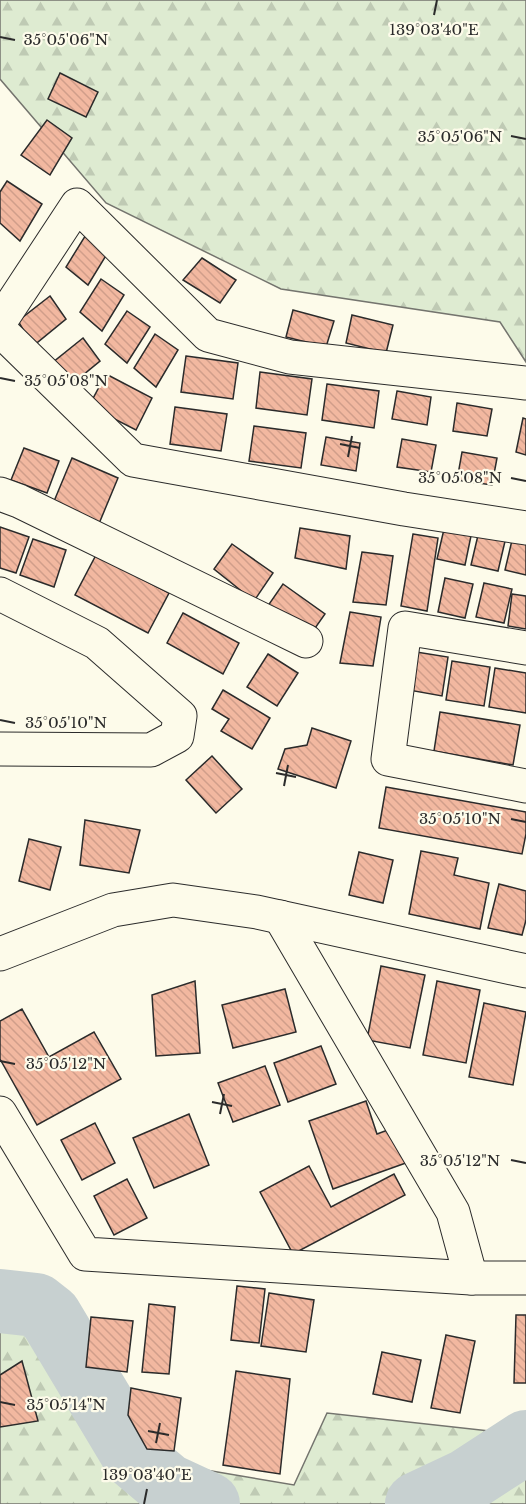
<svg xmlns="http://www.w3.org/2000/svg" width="526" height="1504" viewBox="0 0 526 1504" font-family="'Libre Baskerville',serif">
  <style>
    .forest { fill: url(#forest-firs); stroke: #74746e; stroke-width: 1.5 }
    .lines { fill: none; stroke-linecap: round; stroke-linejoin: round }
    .river { stroke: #c7d0d0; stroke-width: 64 }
    .building { fill: url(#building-back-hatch); stroke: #2b2b2b; stroke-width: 1.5 }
    .minor-casing { stroke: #2b2b2b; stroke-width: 35 }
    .minor { stroke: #fdfbea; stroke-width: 33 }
    .ticks { fill: none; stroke: #2b2b2b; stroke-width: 2 }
    .ticks-label { font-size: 15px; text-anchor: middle; fill: #2b2b2b; stroke: #fdfbea; stroke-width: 4.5; stroke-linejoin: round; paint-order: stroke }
  </style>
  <defs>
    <pattern id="forest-firs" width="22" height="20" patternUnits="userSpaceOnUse" patternTransform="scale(1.5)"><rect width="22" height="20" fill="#deebd1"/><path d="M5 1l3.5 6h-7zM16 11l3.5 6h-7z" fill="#bfcab4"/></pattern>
    <pattern id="building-back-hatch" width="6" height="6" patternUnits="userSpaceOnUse" patternTransform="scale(1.5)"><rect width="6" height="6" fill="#f2b8a0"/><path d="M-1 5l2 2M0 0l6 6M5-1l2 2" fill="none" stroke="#d09e8a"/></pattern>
  </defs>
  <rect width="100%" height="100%" fill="#fdfbea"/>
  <g class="forest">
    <polygon points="0,0 526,0 526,362 500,322 281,289 106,203 0,79"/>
    <polygon points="34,1295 135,1458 294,1485 327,1413 526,1435 526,1504 0,1504 0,1308"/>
  </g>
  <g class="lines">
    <g class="river">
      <polyline points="0,1301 36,1305 50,1316 135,1458 167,1485 208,1504"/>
      <polyline points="417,1504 466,1481 526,1442"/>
    </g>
  </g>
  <g class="building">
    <polygon points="60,73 98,92 86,117 48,99"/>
    <polygon points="47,120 72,138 50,175 21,155"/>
    <polygon points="7,181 42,204 20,241 0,223 0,192"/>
    <polygon points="87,233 110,249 88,285 66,267"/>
    <polygon points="202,258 236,280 220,303 183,280"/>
    <polygon points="101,279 124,295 102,331 80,312"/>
    <polygon points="50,296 66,319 33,346 18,321"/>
    <polygon points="293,310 334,321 326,347 286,337"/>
    <polygon points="127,311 150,327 127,363 105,344"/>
    <polygon points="352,315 393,325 386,353 346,343"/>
    <polygon points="155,334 178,350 156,387 134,368"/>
    <polygon points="83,338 100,361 67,388 52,363"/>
    <polygon points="186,356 238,363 233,399 181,392"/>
    <polygon points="260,372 312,379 307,415 256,408"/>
    <polygon points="106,374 152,398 136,430 89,406"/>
    <polygon points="327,384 379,391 374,428 322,420"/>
    <polygon points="397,391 431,397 427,425 392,419"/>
    <polygon points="457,403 492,409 487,436 453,431"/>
    <polygon points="175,407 227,414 221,451 170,444"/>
    <polygon points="523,418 526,419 526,455 516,452"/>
    <polygon points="254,426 306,433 301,468 249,461"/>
    <polygon points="326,437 360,443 356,471 321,465"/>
    <polygon points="402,439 436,445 431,472 397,467"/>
    <polygon points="24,448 59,461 47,493 11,480"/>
    <polygon points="462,452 497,458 492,485 457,480"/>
    <polygon points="72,458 118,478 98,526 52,506"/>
    <polygon points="445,525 472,531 465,565 437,559"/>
    <polygon points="0,527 29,537 16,573 0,568"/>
    <polygon points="300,528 350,536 346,569 295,558"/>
    <polygon points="479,531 506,537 498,571 471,565"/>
    <polygon points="413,534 438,538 427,611 401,606"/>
    <polygon points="513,536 526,539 526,575 505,570"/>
    <polygon points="33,539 66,550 54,587 20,575"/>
    <polygon points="232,544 273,573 254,601 214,569"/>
    <polygon points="362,552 393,556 386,605 353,602"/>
    <polygon points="96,555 169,593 148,633 75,595"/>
    <polygon points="445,578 473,584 465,618 438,612"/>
    <polygon points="484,583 512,589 504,623 476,617"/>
    <polygon points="283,584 325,614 306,641 265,610"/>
    <polygon points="512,594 526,596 526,629 508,626"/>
    <polygon points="350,612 381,617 373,666 340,663"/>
    <polygon points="183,613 239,643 223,674 167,643"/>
    <polygon points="410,651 448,657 442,696 403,689"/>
    <polygon points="268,654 298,673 277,706 247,687"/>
    <polygon points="452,661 490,667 484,706 446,700"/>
    <polygon points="495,668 526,673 526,713 489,707"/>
    <polygon points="223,690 270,718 252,749 221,731 229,719 212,709"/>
    <polygon points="440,712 520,725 513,765 434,751"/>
    <polygon points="312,728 351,741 336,788 278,769 285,749 307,745"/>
    <polygon points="212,756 242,789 216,813 186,780"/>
    <polygon points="386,787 526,812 526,834 522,854 379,828"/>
    <polygon points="85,820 140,830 129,873 80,865"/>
    <polygon points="29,839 61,847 50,890 19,881"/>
    <polygon points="421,851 458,858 454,875 489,883 480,929 409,914"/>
    <polygon points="359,852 393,860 383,903 349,895"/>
    <polygon points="499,884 526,891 526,920 522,935 488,928"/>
    <polygon points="381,966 425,975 410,1048 367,1040"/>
    <polygon points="195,981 200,1053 156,1056 152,995"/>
    <polygon points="437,981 480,990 466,1063 423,1055"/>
    <polygon points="285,989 296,1032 233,1048 222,1005"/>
    <polygon points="484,1003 526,1012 513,1085 469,1077"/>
    <polygon points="22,1009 49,1057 94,1032 121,1079 37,1125 0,1059 0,1021"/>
    <polygon points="321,1046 336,1084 288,1102 274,1063"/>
    <polygon points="265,1066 280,1105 233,1122 218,1083"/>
    <polygon points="366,1101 377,1134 404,1124 417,1159 333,1189 309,1121"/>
    <polygon points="189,1114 209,1165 154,1188 133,1138"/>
    <polygon points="95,1123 115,1163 82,1180 61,1140"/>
    <polygon points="309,1166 331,1207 394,1174 405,1195 293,1254 260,1192"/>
    <polygon points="127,1179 147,1218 114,1235 94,1196"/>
    <polygon points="237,1286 265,1289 259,1343 231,1340"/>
    <polygon points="269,1293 314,1300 306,1352 261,1346"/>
    <polygon points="149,1304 175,1307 169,1374 142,1372"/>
    <polygon points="516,1315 526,1315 526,1383 514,1383"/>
    <polygon points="91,1317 133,1321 127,1372 86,1367"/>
    <polygon points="446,1335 475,1341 460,1413 431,1408"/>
    <polygon points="382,1352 421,1360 412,1402 373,1394"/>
    <polygon points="22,1361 38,1421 0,1427 0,1375"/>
    <polygon points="236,1371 290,1379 280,1474 223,1465"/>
    <polygon points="131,1388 181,1398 174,1451 147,1449 128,1415"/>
  </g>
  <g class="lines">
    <g class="minor-casing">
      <g id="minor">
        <polyline points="0,322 77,205 208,335 290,357 526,383"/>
        <polyline points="0,330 133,460 404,509 526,528"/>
        <polyline points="0,494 19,501 306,641"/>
        <polyline points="0,594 97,643 180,716 177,736 151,750 0,749"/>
        <polyline points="526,648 405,628 388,759 526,786"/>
        <polyline points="280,917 453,1212 471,1278"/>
        <polyline points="0,954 113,910 173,900 257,912 526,971"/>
        <polyline points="0,1113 85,1254 471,1278 526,1278"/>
      </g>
    </g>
    <use href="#minor" class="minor"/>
  </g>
  <path class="ticks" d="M 434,15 L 437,0M 0,37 L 15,40M 511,136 L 526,139M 0,378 L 15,381M 340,444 L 360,448M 348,457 L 352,436M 511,478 L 526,481M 0,720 L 15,723M 276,773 L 296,777M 284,786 L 288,765M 511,819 L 526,822M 0,1061 L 15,1064M 212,1102 L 232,1106M 220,1114 L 224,1094M 511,1160 L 526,1163M 0,1402 L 15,1405M 148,1431 L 169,1435M 156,1443 L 160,1423M 144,1504 L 147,1489"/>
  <g class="ticks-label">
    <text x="434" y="35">139°03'40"E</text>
    <text x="66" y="45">35°05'06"N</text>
    <text x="460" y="142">35°05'06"N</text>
    <text x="66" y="386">35°05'08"N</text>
    <text x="460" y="483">35°05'08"N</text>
    <text x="66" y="728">35°05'10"N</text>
    <text x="460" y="824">35°05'10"N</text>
    <text x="66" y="1069">35°05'12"N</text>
    <text x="460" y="1166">35°05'12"N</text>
    <text x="66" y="1410">35°05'14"N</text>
    <text x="147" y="1480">139°03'40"E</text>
  </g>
</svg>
